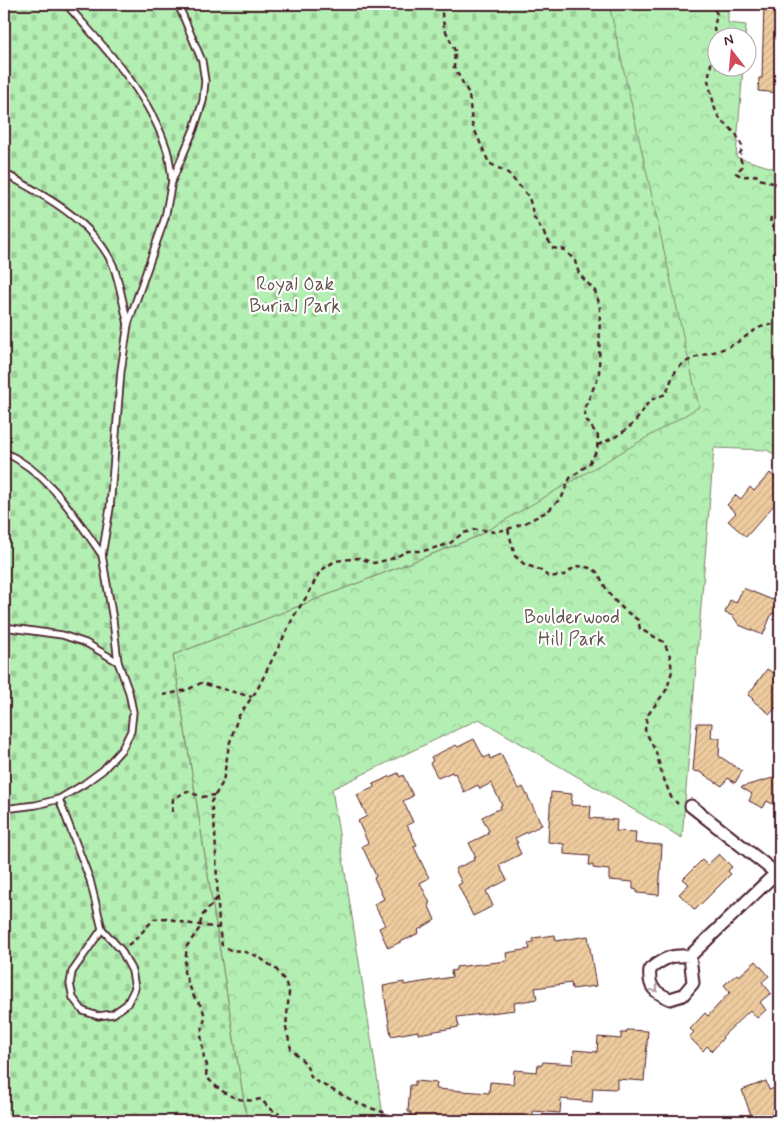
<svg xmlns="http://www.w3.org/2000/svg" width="784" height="1125" viewBox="0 0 784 1125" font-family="Mynerve,sans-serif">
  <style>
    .forest { fill: url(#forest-crowns); stroke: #7e866e }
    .cemetery { fill: url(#cemetery-stones); stroke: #7e866e }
    .building { fill: url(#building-hatch); stroke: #4a1f2b }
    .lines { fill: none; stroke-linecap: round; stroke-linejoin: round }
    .lane-casing { stroke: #4a1f2b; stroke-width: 9 }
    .street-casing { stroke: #4a1f2b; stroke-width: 15 }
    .path { stroke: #4a1f2b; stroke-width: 2.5; stroke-dasharray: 5 4; stroke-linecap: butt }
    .lane { stroke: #fff; stroke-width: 5.5 }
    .street { stroke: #fff; stroke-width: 11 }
    .oneway { stroke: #ae9aa0 }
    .labels { text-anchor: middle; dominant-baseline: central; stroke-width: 4.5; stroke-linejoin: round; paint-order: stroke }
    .park-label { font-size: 19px; fill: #64534d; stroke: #fff }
  </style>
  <defs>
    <pattern id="forest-crowns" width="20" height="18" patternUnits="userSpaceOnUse" patternTransform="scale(1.25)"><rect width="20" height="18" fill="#b3eeb2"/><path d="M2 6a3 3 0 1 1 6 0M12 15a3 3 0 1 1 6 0" fill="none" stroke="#9bcc99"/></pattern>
    <pattern id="cemetery-stones" width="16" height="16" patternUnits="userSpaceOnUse" patternTransform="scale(1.25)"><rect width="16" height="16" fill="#b3eeb2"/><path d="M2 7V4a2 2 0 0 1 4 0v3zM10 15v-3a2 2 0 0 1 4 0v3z" fill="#9bcc99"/></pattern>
    <pattern id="building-hatch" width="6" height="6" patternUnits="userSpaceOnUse" patternTransform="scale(1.25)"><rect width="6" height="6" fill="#eecc9f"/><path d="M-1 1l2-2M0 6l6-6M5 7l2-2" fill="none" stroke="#ceaf89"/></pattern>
  </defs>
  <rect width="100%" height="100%" fill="#fff"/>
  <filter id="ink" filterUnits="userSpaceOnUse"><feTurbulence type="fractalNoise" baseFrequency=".02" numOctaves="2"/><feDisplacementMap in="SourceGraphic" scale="10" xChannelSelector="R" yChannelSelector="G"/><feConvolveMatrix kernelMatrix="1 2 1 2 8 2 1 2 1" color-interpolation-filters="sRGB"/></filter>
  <g filter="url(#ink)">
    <polygon class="forest" points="609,4 728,4 728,23 746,25 745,37 716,38 716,68 743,68 736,157 779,170 780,172 780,458 767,450 714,448 682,838 479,719 332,789 384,1121 247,1121 173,655 476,537"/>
    <polygon class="cemetery" points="4,4 609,4 699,407 476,537 173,655 247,1121 4,1121"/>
    <g class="building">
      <polygon points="764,4 780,4 780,93 758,91 759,78 762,78"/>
      <polygon points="770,473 780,482 780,498 746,537 728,521 736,513 727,505 736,495 741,499 750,487 754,491"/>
      <polygon points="743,588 780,603 776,615 772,613 763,635 739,625 733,616 725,613 730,600 736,603"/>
      <polygon points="767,669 780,677 780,707 775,708 770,714 752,700 753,699 748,695"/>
      <polygon points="697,723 712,723 711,738 720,738 719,756 742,771 735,783 728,778 722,786 700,772 693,771"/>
      <polygon points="474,739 484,758 489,755 490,759 501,754 516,785 519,789 523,787 542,825 515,838 518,843 516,843 521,854 499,865 507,880 486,891 493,906 473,916 458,885 462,883 455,869 474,860 473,858 476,857 469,843 488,834 487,832 489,831 482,817 501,808 500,806 502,805 491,783 480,789 478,785 464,792 455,773 453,774 452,772 438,778 430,763 433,761 431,757 456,745 458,747"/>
      <polygon points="398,773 400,777 403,775 413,796 403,801 413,822 407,825 417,845 414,847 429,878 420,883 430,903 428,904 435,920 418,930 419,933 388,948 379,928 385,925 374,904 384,899 374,878 376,876 362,846 368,843 358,821 367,816 357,795 375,787 373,784"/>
      <polygon points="780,776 780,808 767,801 763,808 749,801 752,794 741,787"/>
      <polygon points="551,792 572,794 571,805 591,806 590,818 617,820 616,831 636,832 635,843 662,845 659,895 637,893 637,890 633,889 633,882 609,880 609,870 593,868 593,865 589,865 590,856 564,854 564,844 548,842"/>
      <polygon points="719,854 732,867 728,871 731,874 695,910 679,894 689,884 683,879 702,860 707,865"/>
      <polygon points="555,935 556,941 588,936 596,986 572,989 571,983 535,988 537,999 514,1003 515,1010 457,1017 459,1027 418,1034 418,1031 391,1036 383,986 404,982 404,985 452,977 451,971 456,970 456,967 507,961 506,953 530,949 528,943 533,942 533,938"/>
      <polygon points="756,961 769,976 762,982 771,993 760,1002 766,1010 757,1018 750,1010 722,1037 723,1038 712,1051 707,1046 703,1051 689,1037 694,1032 690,1029 705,1013 708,1016 730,992 724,985 737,974 739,976"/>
      <polygon points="627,1030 648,1031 644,1081 617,1079 617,1089 593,1088 592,1102 561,1099 560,1113 533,1111 533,1121 410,1121 411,1112 408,1112 410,1085 415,1085 415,1081 437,1083 436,1089 489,1093 490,1082 513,1084 514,1070 537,1072 538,1065 542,1065 543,1062 573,1064 574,1050 597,1052 598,1037 621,1039 621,1033 626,1033"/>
      <polygon points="766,1081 769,1090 780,1086 780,1121 753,1121 742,1090"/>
    </g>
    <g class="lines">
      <g class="lane-casing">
        <g id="lane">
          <path d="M 66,4 C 104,47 149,93 167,150 C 170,160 171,171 172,181"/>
          <path d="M 4,173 C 44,195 93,221 113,265 C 120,283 123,305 128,324"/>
          <path d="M 4,452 C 49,473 74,515 102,555"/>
          <polyline points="4,627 62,635 86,643 118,662"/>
          <polyline points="59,799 90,880 102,929 121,950 132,971 135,988 127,1004 113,1014 98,1016 83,1011 73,998 70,984 72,972 102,929"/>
          <polyline points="4,809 36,805 59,799 84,784 103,770 122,749 131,731 133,712 129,692 118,662 113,620 102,555 110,508 121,371 128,324 165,218 172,181 194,129 203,101 205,81 202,61 178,4"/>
        </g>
      </g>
      <g class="street-casing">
        <g id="street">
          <polyline points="691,806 776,873"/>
          <path d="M 690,956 L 693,983 L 683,995 L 670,999 C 654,992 648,987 650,969 C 665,957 672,955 690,956 L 776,873 L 780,872"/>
        </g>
      </g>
      <g class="path">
        <polyline points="680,4 681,6 684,4"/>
        <polyline points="684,4 691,6 698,4"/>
        <path d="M 708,4 L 713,7 L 717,14 L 714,28 L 715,37 L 711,53 L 711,64 L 708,80 L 715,109 L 720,119 L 736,134 L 743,148 L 739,155 L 743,166 L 736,173 C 742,178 749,176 756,175 L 759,179 L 780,185"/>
        <polyline points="780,217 771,217 770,223 780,232"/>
        <path d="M 598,445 C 613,438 627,432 637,419 C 651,401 643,402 666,394 C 669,387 673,372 679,367 C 694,354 715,354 732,345 C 749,337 759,321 780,325"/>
        <path d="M 508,529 L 515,556 L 524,564 L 540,570 L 549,577 L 564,575 L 576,566 C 603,568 596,574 609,593 C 617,605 627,612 638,620 L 640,629 L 664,642 L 670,656 L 672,671 L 667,689 L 647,716 L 645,730 L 656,752 L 662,774 L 671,797 L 678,804"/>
        <polyline points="163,695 187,690 201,683 252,697"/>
        <polyline points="172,812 173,799 187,791 202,797 215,795"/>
        <path d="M 217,898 L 202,916 L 199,929 L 187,946 L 184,972 L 194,997 L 202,1007 L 205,1017 L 201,1035 L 204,1058 L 207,1065 L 206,1076 C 219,1092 240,1105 261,1099 L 269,1108 L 291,1121"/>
        <polyline points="128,945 135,940 154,919 166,918 185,923 219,928"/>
        <polyline points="387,1121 386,1114 383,1112 361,1105 312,1079 306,1064 291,1049 286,1028 289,992 285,981 276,969 257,956 242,951 230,950 222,945 219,928 215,831 211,802 223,782 229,745 238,717 257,690 294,616 307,596 320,571 335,561 359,558 374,563 391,559 408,551 423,551 449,544 463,533 478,529 494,532 508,529 527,522 548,511 562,497 570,478 589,464 597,450 598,436 587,421 584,410 599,375 600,306 595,291 579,274 575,261 565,250 553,248 534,217 529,197 508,173 489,163 472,124 469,94 454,67 455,51 444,27 442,14 444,4"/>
      </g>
      <use href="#lane" class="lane"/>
      <use href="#street" class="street"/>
    </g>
    <defs><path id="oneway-chevron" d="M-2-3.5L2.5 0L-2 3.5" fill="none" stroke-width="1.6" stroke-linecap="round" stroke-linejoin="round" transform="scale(1.25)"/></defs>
    <use class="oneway" href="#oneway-chevron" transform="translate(655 989) rotate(50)"/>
  </g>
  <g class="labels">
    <g class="park-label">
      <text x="295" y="284">Royal Oak<tspan x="295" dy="22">Burial Park</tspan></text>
      <text x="572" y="617">Boulderwood<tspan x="572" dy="22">Hill Park</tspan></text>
    </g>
  </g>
  <rect width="784" height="1125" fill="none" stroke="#fff" stroke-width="20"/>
  <rect x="10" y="10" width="764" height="1105" fill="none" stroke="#4a1f2b" stroke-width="2" filter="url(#ink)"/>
  <g transform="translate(732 52) rotate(344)"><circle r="24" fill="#ffffff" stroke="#b7a5aa"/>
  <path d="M0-4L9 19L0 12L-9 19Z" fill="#d1495b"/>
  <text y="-8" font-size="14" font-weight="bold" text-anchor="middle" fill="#4a1f2b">N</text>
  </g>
</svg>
